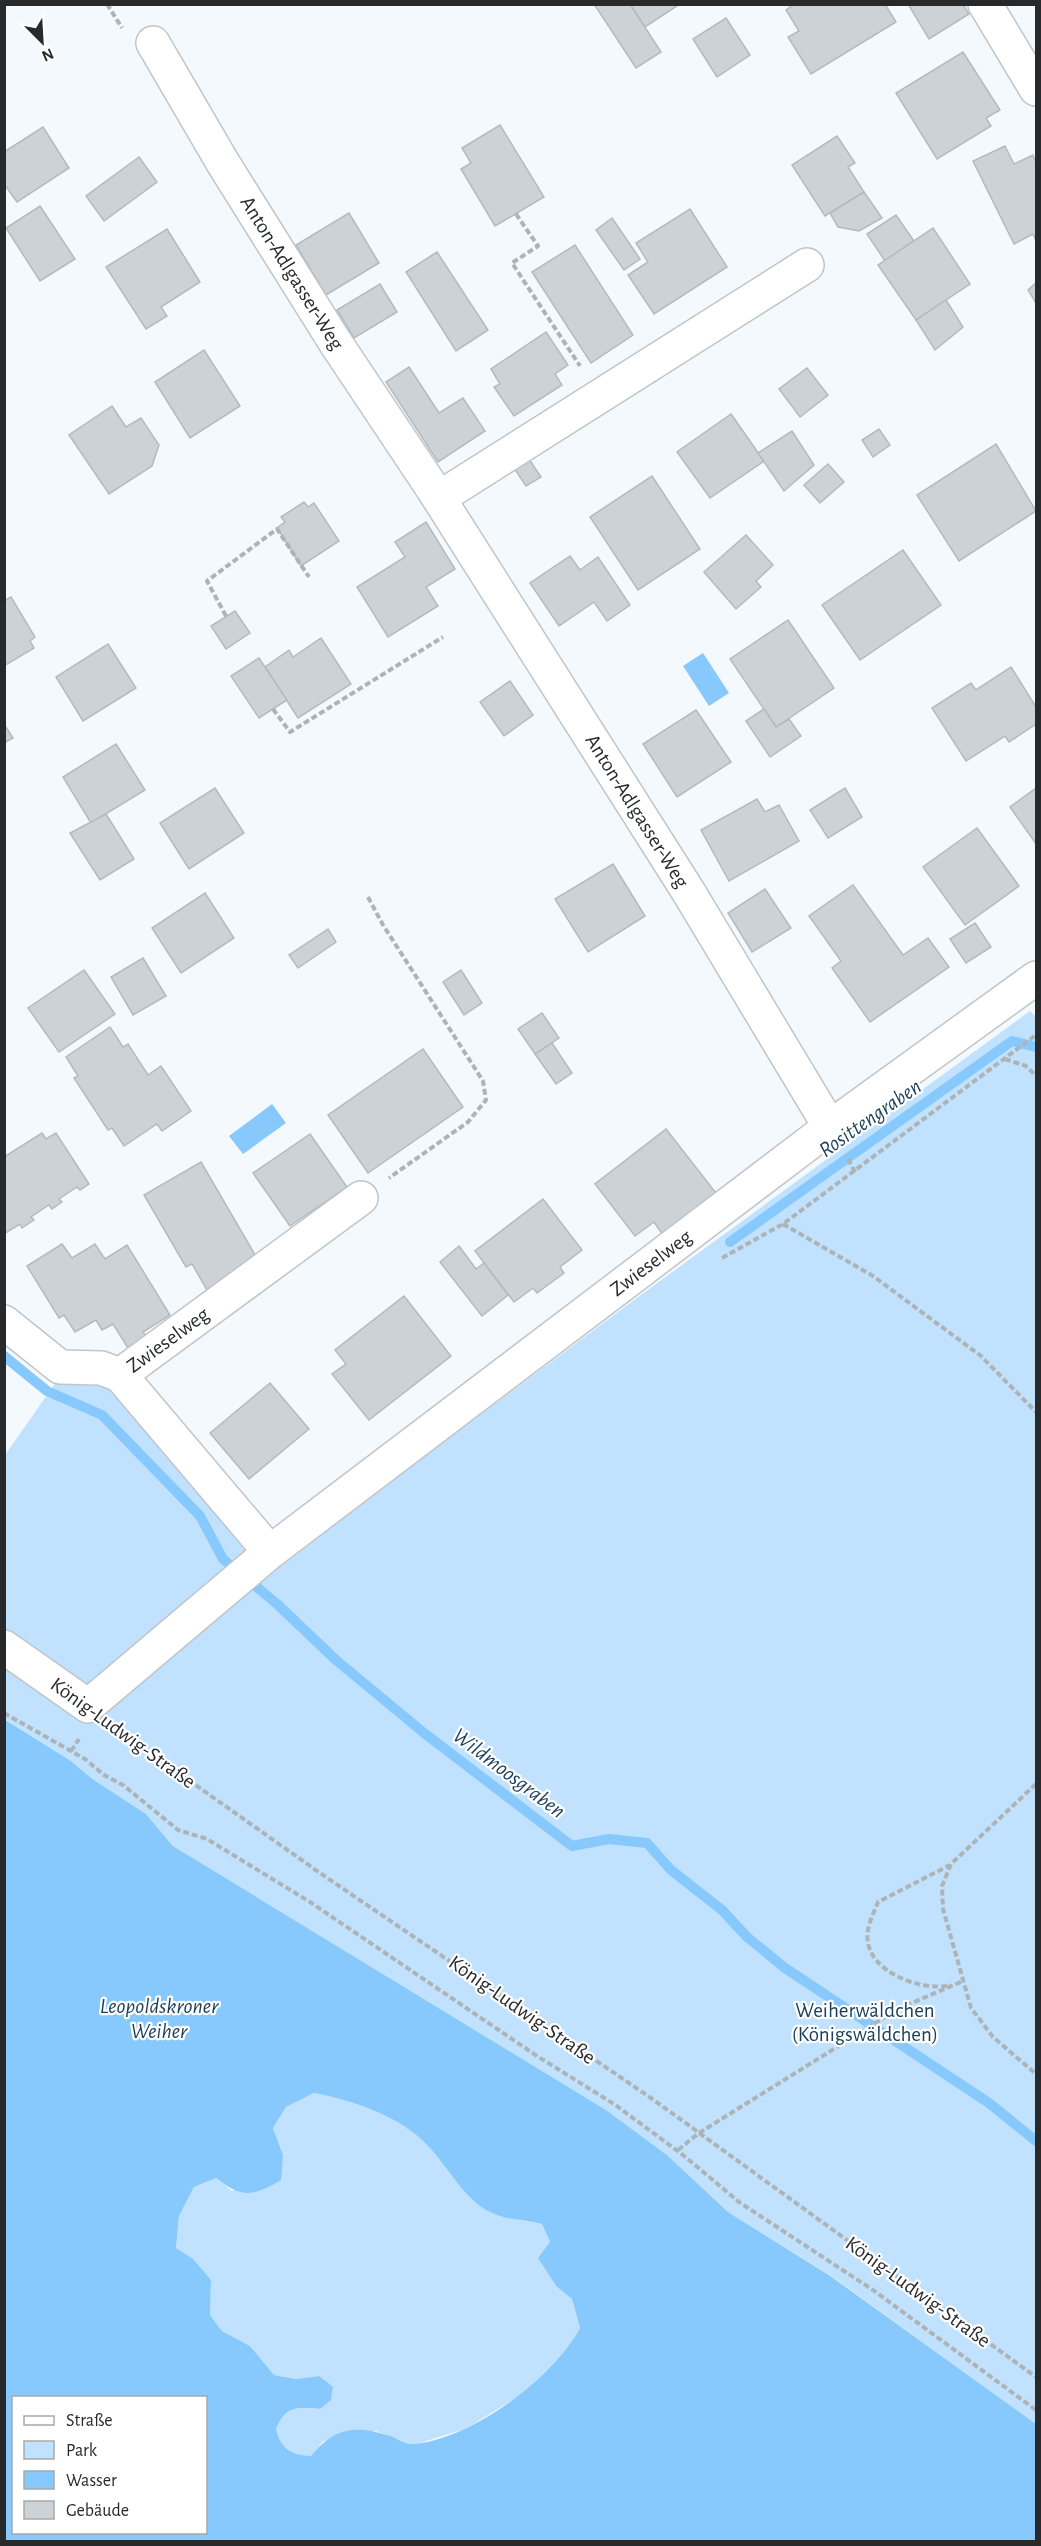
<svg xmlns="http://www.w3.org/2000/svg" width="1041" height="2546" viewBox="0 0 1041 2546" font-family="'Alegreya Sans',sans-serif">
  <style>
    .green { fill: #c0e2fe }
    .water { fill: #87c9fc; fill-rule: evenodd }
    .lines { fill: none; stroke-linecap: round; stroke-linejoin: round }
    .stream { stroke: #87c9fc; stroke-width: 10 }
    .building { fill: #cdd2d6; stroke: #b5babf; stroke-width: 1.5 }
    .minor-casing { stroke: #c0c5ca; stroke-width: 36 }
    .path { stroke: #aeb3b6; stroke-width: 4; stroke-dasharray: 6 3; stroke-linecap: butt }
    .minor { stroke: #fff; stroke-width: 33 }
    .labels { text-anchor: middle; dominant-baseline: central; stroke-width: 4.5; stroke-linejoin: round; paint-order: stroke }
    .street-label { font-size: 21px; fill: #27292b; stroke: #fff }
    .park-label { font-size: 21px; fill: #1a3e58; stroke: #fff }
    .water-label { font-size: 22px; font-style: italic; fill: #1b3f59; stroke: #fff }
  </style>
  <rect width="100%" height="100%" fill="#f3f9fd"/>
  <g class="green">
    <polygon points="1030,1011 1036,1017 1036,2424 830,2275 728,2212 667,2155 606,2110 173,1846 146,1814 91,1778 71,1761 5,1719 5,1455 59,1378 107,1387 274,1569 634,1300"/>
    <path d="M 314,2093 C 354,2101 401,2116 429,2147 C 447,2166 467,2202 492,2213 C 507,2219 526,2221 542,2224 L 550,2242 L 557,2287 L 572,2299 L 580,2328 L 570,2347 L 529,2390 L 465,2429 L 413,2445 L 376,2431 L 323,2441 L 311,2456 C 291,2455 281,2449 276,2429 C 287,2406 296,2407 320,2409 L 319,2376 L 296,2379 L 274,2375 L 250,2346 L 222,2331 L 210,2315 L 211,2280 L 176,2248 L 179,2216 L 194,2187 L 216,2178 L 232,2191 L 283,2155 L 273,2128 L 286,2107 Z"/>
  </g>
  <g class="water">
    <polygon points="703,653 729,693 709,706 683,666"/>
    <polygon points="272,1104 286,1123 243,1154 229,1136"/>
    <path d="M 4,1719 L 71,1761 L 91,1778 L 146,1814 L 173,1846 L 606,2110 L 667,2155 L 728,2212 L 829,2275 L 1036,2424 L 1036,2541 L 5,2541 ZM 314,2093 C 354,2101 401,2116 429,2147 C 447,2166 467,2203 492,2213 C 507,2220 526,2220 542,2224 L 550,2242 L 538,2258 L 557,2287 L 572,2299 L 580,2328 C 553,2379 472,2438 415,2444 C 408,2445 399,2440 393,2437 C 358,2425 335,2426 311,2456 C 291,2455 281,2449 276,2429 C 286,2406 296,2407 320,2409 L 331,2400 L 333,2387 L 319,2376 L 296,2379 L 274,2375 L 250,2346 L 222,2331 L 210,2315 L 211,2280 L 193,2259 L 176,2248 L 179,2216 L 194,2187 L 216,2178 C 242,2199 254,2196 281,2180 L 283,2155 L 273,2128 L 286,2107 ZM 14,2398 L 206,2398 L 206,2532 L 14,2532 Z"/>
  </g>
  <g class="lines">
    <g class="stream">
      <polyline points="730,1242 1012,1041 1036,1047"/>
      <polyline points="4,1356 47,1391 102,1415 200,1516 223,1559 277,1604 336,1660 424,1733 572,1846 609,1839 647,1843 671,1870 722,1910 747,1937 785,1968 989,2103 1036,2141"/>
    </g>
  </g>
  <g class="building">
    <polygon points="594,4 630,4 661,52 636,68"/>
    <polygon points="630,4 680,4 645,27"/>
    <polygon points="794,4 885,4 896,22 811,74 788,37 799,31 786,10"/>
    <polygon points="908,4 963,4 969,14 929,39"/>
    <polygon points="726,18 750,55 717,77 693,39"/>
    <polygon points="963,52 1000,110 986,118 991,126 937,159 896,93"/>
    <polygon points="500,125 544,197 495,226 461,169 471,163 462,148"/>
    <polygon points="43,127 69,168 17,202 4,184 4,152"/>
    <polygon points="837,136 855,163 848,167 864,192 825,216 792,165"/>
    <polygon points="1005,146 1014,164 1033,155 1036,163 1036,241 1033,234 1014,244 973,161"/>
    <polygon points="139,157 157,182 104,221 86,196"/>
    <polygon points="864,192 882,218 859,231 838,227 830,213"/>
    <polygon points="40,206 75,259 40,281 6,228"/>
    <polygon points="690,209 727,267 654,314 628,275 648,262 636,243"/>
    <polygon points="349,213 379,263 326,295 296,245"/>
    <polygon points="896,215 914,241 885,261 867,234"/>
    <polygon points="612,218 640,259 624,270 596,230"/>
    <polygon points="933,228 970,284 916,320 878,265"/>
    <polygon points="167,229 200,282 161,307 167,316 146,329 106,267"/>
    <polygon points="575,245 633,335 591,363 532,272"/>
    <polygon points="437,252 488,330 456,351 406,272"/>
    <polygon points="1036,283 1036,303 1028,290"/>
    <polygon points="380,284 397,312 354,338 337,310"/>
    <polygon points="946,300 963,327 935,350 916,320"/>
    <polygon points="546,332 568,365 555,374 562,385 514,416 494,387 500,384 491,369"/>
    <polygon points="204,350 240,406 190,438 155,382"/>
    <polygon points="409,367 439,413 463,398 485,431 438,462 386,382"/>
    <polygon points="807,368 828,395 800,417 779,389"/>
    <polygon points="112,406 126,427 141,418 159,445 152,466 109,494 69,435"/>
    <polygon points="731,414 764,461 710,498 677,452"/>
    <polygon points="879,429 890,445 873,457 862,440"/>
    <polygon points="792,431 814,465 784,491 758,453"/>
    <polygon points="996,444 1036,511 959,561 917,495"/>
    <polygon points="529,459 541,477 526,486 514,468"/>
    <polygon points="828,464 844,482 820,503 804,485"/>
    <polygon points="652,476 700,549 638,590 590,517"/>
    <polygon points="304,502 308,507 314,503 339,541 301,566 277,528 285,522 281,517"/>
    <polygon points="426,522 455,569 426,587 438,606 388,637 357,587 405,557 395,542"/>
    <polygon points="746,535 773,565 756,581 761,587 736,609 704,572"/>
    <polygon points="903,550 941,605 860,660 822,605"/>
    <polygon points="570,556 580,570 598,557 630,605 607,621 594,602 559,626 530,583"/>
    <polygon points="11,597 35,637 30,641 34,648 4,666 4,601"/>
    <polygon points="235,611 250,633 226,649 211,626"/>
    <polygon points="788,620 834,688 776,727 730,659"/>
    <polygon points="321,638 351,684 298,718 265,667 289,650 293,657"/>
    <polygon points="108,644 136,688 83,721 56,677"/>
    <polygon points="259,658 287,700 259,718 231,676"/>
    <polygon points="1011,667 1036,707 1036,724 1009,742 1005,736 966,761 932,708 971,683 976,690"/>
    <polygon points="510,681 533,715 504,736 480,702"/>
    <polygon points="764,709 776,727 789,719 801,736 770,757 746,721"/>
    <polygon points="696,710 731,762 677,797 643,744"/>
    <polygon points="4,724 13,738 4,743"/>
    <polygon points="116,744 145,790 91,823 63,777"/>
    <polygon points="215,788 244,833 189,869 160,823"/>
    <polygon points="845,788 862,817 828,838 810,810"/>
    <polygon points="1036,788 1036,844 1010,807"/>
    <polygon points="757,799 765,812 779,805 799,841 729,881 701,830"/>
    <polygon points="106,814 134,859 100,880 70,833"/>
    <polygon points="977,828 1019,886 965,925 923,867"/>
    <polygon points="613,864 645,916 588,952 555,899"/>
    <polygon points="853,885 903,955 928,938 949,967 870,1022 832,968 841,961 809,916"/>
    <polygon points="765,889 791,928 752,952 728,913"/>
    <polygon points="205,893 234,938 181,973 152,928"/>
    <polygon points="975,923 991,947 966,963 950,939"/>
    <polygon points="328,929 336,942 298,968 289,955"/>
    <polygon points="143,958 166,996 133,1015 111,977"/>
    <polygon points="84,970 115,1014 59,1052 28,1008"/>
    <polygon points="461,970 482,1003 464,1015 443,982"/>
    <polygon points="542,1013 559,1038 535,1054 518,1029"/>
    <polygon points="110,1027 123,1047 128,1044 148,1075 161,1066 191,1111 162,1131 157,1124 124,1146 112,1128 108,1130 74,1078 78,1076 66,1057"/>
    <polygon points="552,1043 572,1073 556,1084 535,1054"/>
    <polygon points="423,1049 463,1107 368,1173 328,1115"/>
    <polygon points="666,1129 716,1193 663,1235 654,1222 635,1236 595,1184"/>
    <polygon points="42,1133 46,1139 56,1133 89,1184 80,1190 77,1187 59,1199 62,1202 52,1209 49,1205 31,1217 34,1220 22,1228 20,1224 4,1234 4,1157"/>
    <polygon points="310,1134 347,1187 290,1226 253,1173"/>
    <polygon points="201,1162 258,1260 207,1290 192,1264 186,1267 144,1195"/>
    <polygon points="543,1199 582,1250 560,1267 564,1273 537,1293 533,1288 514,1302 475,1251"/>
    <polygon points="62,1244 72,1258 95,1244 105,1259 127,1245 170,1315 143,1332 146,1336 128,1348 113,1324 102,1330 96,1320 75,1332 64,1315 59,1318 27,1266"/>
    <polygon points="459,1246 476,1269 484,1263 508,1295 482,1316 440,1262"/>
    <polygon points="404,1296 451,1356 369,1420 332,1374 346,1364 335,1350"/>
    <polygon points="270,1383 309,1429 249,1479 210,1433"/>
  </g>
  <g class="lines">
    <g class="minor-casing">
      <g id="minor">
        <polyline points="985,4 1036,89"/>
        <polyline points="153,43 223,163 335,342 433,489 688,891 830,1127"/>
        <polyline points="439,498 807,265"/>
        <polyline points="4,1322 60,1367 101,1368 120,1375"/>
        <polyline points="270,1552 120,1375 361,1198"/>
        <polyline points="4,1647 88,1706 270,1552 830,1127 1036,978"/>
      </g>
    </g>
    <g class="path">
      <polyline points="107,4 122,28"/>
      <polyline points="516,214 538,246 512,263 580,366"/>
      <polyline points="226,616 207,581 277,529 309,577"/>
      <polyline points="273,709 290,732 443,637"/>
      <polyline points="368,897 383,925 483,1081 486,1100 468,1122 389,1178"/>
      <polyline points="1005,1059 1026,1066 1036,1076"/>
      <polyline points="848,1159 855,1172"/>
      <polyline points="783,1224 873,1276 981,1356 1036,1412"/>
      <polyline points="722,1258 783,1224 1036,1035"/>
      <polyline points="4,1713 85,1759 104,1775 123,1785 178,1830 207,1839 310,1902 537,2056 614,2104 683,2155 739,2202 873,2290 1036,2410"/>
      <polyline points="115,1728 320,1873 651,2098 1036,2377"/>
      <polyline points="71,1751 79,1739"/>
      <polyline points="1036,1784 951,1864 942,1886 943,1909 971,2008 993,2037 1036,2074"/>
      <path d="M 947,1986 C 920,1990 873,1973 868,1943 C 865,1929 873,1915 878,1902 L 950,1865"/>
      <polyline points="678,2150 699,2133 898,2009 963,1981"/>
    </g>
    <use href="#minor" class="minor"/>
  </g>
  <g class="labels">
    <g class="street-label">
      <text transform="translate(292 273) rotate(58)">Anton-Adlgasser-Weg</text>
      <text transform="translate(637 811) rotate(58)">Anton-Adlgasser-Weg</text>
      <text transform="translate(651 1263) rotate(-37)">Zwieselweg</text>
      <text transform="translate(168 1340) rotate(-36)">Zwieselweg</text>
      <text transform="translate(123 1733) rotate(36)">König-Ludwig-Straße</text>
      <text transform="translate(522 2010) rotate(35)">König-Ludwig-Straße</text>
      <text transform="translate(918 2292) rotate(36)">König-Ludwig-Straße</text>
    </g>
    <g class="park-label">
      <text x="865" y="2010">Weiherwäldchen<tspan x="865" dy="24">(Königswäldchen)</tspan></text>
    </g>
    <g class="water-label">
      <text transform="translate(870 1118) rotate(-35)">Rosittengraben</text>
      <text transform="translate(509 1773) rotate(37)">Wildmoosgraben</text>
      <text x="159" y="2006">Leopoldskroner<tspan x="159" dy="25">Weiher</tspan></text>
    </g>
  </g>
  <rect width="1041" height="2546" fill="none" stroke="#27292b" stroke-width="12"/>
  <rect x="12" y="2396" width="195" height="138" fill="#ffffff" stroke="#a9a9aa" stroke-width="1.5"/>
  <rect x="24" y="2416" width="30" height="9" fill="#ffffff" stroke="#a9a9aa" stroke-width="1.5"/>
  <text x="66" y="2426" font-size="18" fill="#27292b">Straße</text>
  <rect x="24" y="2441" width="30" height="18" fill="#c0e2fe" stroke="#a9a9aa" stroke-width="1.5"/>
  <text x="66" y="2456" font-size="18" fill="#27292b">Park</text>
  <rect x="24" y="2471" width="30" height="18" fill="#87c9fc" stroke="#a9a9aa" stroke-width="1.5"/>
  <text x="66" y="2486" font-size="18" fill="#27292b">Wasser</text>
  <rect x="24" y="2501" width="30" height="18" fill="#cdd2d6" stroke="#a9a9aa" stroke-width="1.5"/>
  <text x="66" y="2516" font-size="18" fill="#27292b">Gebäude</text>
  <g transform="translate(42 42) rotate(156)" stroke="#ffffff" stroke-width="4.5" paint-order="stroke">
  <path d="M0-4.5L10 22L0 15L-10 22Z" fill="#27292b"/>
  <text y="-9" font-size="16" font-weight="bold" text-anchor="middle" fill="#27292b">N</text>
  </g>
</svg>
